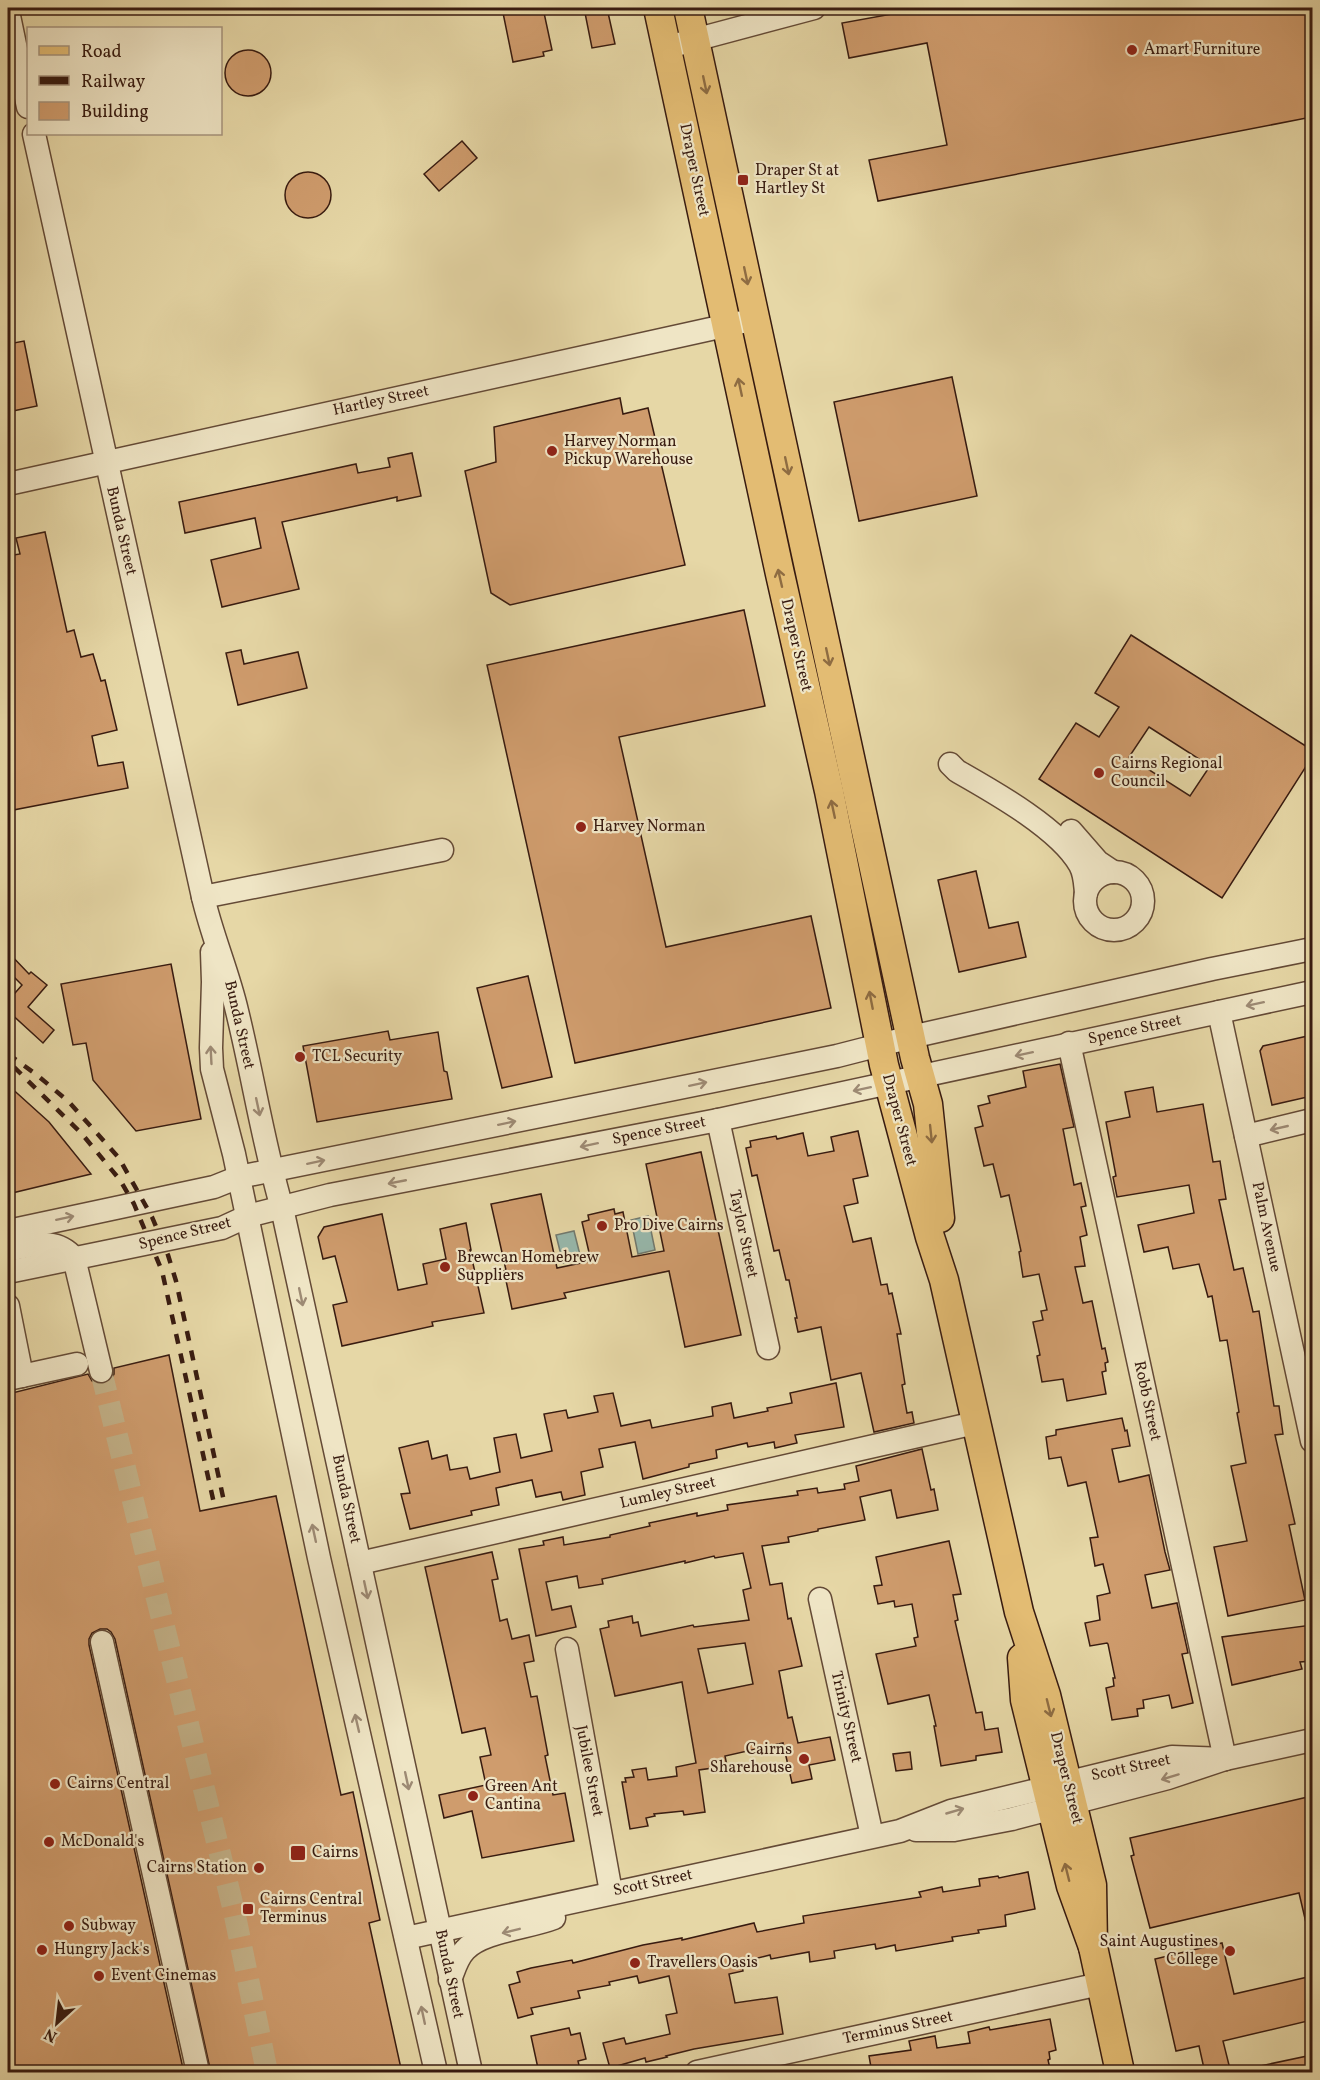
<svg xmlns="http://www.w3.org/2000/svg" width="1320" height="2080" viewBox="0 0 1320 2080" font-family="Vollkorn,serif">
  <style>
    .water { fill: #97b8ac; stroke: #71796e; stroke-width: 1.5 }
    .building { fill: #cf9c6d; stroke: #381b10; stroke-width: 1.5; fill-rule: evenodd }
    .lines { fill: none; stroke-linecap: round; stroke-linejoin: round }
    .minor-tunnel { stroke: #c3b188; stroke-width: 22; stroke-dasharray: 22 11; stroke-linecap: butt }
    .minor-casing { stroke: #644a36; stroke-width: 25 }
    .major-casing { stroke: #381b10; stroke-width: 31 }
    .minor { stroke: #efe5c5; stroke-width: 22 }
    .major { stroke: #e3bc73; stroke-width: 28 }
    .rail { stroke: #381b10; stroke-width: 4.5; stroke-dasharray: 10 10; stroke-linecap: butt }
    .oneway { stroke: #8e6c42 }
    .oneway2 { stroke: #9d8a74 }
    .poi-dot { fill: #8f2418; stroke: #efe5c5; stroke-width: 2 }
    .labels { text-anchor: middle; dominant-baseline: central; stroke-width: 4.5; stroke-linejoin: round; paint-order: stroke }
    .poi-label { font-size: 16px; fill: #381b10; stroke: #efe5c5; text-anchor: start }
    .street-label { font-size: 16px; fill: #381b10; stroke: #efe5c5 }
  </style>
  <rect width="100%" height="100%" fill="#e6d7a6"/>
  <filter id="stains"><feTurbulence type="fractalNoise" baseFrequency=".00333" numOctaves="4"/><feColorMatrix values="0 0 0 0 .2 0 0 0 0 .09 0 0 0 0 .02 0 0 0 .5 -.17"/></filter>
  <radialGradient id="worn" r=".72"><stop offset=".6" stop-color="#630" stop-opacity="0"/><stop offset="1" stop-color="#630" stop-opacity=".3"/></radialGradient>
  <g class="water">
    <polygon points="648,1216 655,1250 638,1254 631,1220"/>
    <polygon points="574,1231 581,1259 563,1263 556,1235"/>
  </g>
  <g class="building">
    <polygon points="502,8 543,8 552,50 543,52 544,56 513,62"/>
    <polygon points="584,8 607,8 615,44 592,48"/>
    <polygon points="925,8 1312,8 1312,117 878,201 869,160 947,145 927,43 849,58 842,23"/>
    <circle cx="248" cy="73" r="23"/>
    <polygon points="462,141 477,158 439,191 424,174"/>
    <circle cx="308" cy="195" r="23"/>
    <polygon points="24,341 37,406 8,412 8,375 14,373 8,344"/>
    <polygon points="952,377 977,496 859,521 834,402"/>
    <polygon points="620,398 623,414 648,408 685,565 510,605 491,593 465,471 496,462 494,427"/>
    <polygon points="412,453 421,496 397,501 397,497 282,522 299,589 222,607 211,560 261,548 255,518 185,533 179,502 356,464 358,473 390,467 388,458"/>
    <polygon points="45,532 67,632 74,630 81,657 93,654 101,681 105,680 117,730 92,736 98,766 123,762 128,788 8,811 8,556 20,554 16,538"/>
    <polygon points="744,610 765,706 619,737 666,947 811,916 831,1008 575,1063 487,665"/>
    <path d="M 1131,635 L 1312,750 L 1312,757 L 1222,898 L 1039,779 L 1076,723 L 1099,737 L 1119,707 L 1095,693 ZM 1149,727 L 1210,766 L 1190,796 L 1129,757 Z"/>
    <polygon points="241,650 244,664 298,652 307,688 238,705 226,653"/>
    <polygon points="976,871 989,928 1018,922 1026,957 959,972 938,880"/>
    <polygon points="8,952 29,974 31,972 47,985 28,1007 54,1030 43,1043 8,1011 8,1001 22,985 8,971"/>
    <polygon points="171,964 201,1119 136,1131 93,1080 86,1043 73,1045 61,984"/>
    <polygon points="528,976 552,1077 502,1088 477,988"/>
    <polygon points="388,1031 390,1040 438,1032 444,1071 447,1072 452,1099 317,1122 303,1046"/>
    <polygon points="1312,1035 1312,1096 1272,1105 1260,1051 1263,1046"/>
    <polygon points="1060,1064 1074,1127 1063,1129 1074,1185 1081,1183 1086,1206 1081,1207 1087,1235 1080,1237 1085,1266 1075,1267 1083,1303 1092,1301 1102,1349 1105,1348 1108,1362 1105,1363 1106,1371 1102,1372 1106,1394 1067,1401 1063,1379 1042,1382 1037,1356 1040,1355 1033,1322 1043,1320 1041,1311 1047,1310 1039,1274 1023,1277 1019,1252 1021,1251 1009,1195 1001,1197 993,1164 984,1166 975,1128 983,1126 978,1106 990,1103 988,1096 1026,1087 1023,1071"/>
    <polygon points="8,1085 49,1122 91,1174 8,1194"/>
    <polygon points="1153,1087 1157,1112 1203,1104 1213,1162 1220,1161 1226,1199 1219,1200 1234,1270 1243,1268 1253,1312 1259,1311 1274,1406 1279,1406 1283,1434 1275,1435 1295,1524 1289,1525 1305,1600 1228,1616 1214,1547 1247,1541 1231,1466 1246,1463 1237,1413 1239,1412 1227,1340 1220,1341 1212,1296 1208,1297 1199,1264 1173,1269 1168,1247 1144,1252 1138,1225 1194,1213 1189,1185 1117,1197 1113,1177 1116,1176 1106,1122 1130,1117 1125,1092"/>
    <polygon points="858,1131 868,1176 853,1179 858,1203 844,1206 853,1242 871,1238 881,1285 887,1284 889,1294 892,1293 901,1334 897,1334 905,1384 902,1385 907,1413 912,1412 914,1423 874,1432 861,1373 831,1380 821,1327 798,1332 795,1318 797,1318 789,1280 786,1280 779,1250 774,1251 757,1175 752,1176 746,1148 751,1147 750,1141 776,1136 777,1139 803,1133 808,1156 834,1151 831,1137"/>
    <polygon points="701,1152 741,1335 685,1347 669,1271 564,1293 566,1298 512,1309 504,1271 506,1270 491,1204 541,1194 557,1268 591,1261 582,1222 589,1220 588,1215 614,1209 615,1214 623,1212 632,1257 664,1251 646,1164"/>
    <polygon points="382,1214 398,1290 427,1284 423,1264 446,1259 440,1229 466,1223 471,1250 470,1250 484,1313 432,1322 433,1326 342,1346 333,1305 347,1302 335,1256 323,1259 318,1237 324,1227"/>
    <polygon points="169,1355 200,1511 276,1496 341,1795 353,1792 380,1920 369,1923 402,2073 211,2073 115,1639 111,1632 107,1629 100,1629 92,1633 89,1639 89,1645 184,2073 8,2073 8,1394 88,1374 92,1381 98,1384 104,1384 111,1380 114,1374 114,1368"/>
    <polygon points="836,1383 844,1427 795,1435 797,1443 775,1448 774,1442 748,1447 747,1443 716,1450 717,1458 689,1464 689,1467 643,1479 635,1442 599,1449 603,1467 581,1472 585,1495 563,1500 561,1492 536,1497 532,1480 496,1488 499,1505 471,1511 472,1515 410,1529 401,1494 410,1493 399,1448 428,1441 432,1459 447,1455 450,1470 467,1467 470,1479 500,1472 494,1438 516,1434 521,1458 552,1451 544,1414 566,1410 568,1418 598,1412 594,1396 613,1393 621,1426 650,1420 652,1428 713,1416 712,1407 731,1403 734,1418 768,1411 767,1408 792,1403 790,1393"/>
    <polygon points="1122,1418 1125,1431 1127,1430 1130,1446 1112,1449 1119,1482 1149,1475 1165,1552 1170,1570 1145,1575 1152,1608 1177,1603 1188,1653 1182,1654 1193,1703 1172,1708 1169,1695 1143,1700 1144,1708 1137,1709 1138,1716 1112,1720 1106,1688 1114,1686 1113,1678 1115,1678 1108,1644 1107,1643 1090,1646 1085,1623 1100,1620 1097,1596 1110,1593 1103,1564 1095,1566 1090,1538 1098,1537 1086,1482 1068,1486 1061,1457 1049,1459 1046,1437 1056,1435 1056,1430"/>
    <path d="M 922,1449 L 931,1490 L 934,1489 L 938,1510 L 897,1518 L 891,1490 L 860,1497 L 865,1520 L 818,1529 L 818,1531 L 788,1537 L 789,1542 L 762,1546 L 770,1585 L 782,1583 L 788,1619 L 791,1618 L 802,1666 L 779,1671 L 788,1718 L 792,1717 L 798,1743 L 830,1737 L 835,1760 L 809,1765 L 812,1779 L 792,1783 L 783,1743 L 725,1756 L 727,1766 L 699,1770 L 705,1812 L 684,1815 L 683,1811 L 654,1814 L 655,1816 L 646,1818 L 648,1826 L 630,1829 L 622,1782 L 626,1782 L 625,1778 L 634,1777 L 632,1770 L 646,1768 L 648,1780 L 677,1776 L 676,1767 L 696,1763 L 682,1682 L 615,1696 L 600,1629 L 609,1627 L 608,1621 L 632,1616 L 633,1623 L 638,1622 L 641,1636 L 693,1625 L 694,1627 L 749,1620 L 743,1590 L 751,1588 L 743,1553 L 715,1558 L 714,1556 L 685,1563 L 685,1561 L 602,1579 L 603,1584 L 579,1588 L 577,1576 L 546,1582 L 552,1610 L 571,1606 L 576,1627 L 536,1636 L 519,1549 L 544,1545 L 543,1541 L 563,1537 L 564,1545 L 610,1537 L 610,1535 L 650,1526 L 649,1523 L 697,1513 L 697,1516 L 728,1510 L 727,1505 L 798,1495 L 797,1491 L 817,1488 L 818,1493 L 845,1489 L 844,1484 L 859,1481 L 856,1466 ZM 745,1643 L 753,1684 L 708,1693 L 698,1649 Z"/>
    <polygon points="949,1541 961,1594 953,1595 958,1620 955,1621 976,1713 982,1712 985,1730 998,1728 1002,1752 976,1756 976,1760 941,1766 934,1726 936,1726 929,1695 888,1704 876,1654 916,1646 914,1638 918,1637 912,1604 895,1607 894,1601 878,1604 874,1586 882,1585 876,1557"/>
    <polygon points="492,1552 498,1579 492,1580 500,1621 507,1619 512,1639 529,1635 534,1661 524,1663 531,1697 537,1696 548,1755 545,1756 553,1795 565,1793 574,1841 482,1858 472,1811 444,1818 439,1795 486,1785 480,1757 491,1755 485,1728 462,1733 425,1567"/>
    <polygon points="1312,1625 1312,1661 1300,1662 1302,1669 1232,1685 1222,1637"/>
    <polygon points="910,1752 912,1769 896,1771 893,1754"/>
    <polygon points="1312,1796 1312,1926 1307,1927 1299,1893 1150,1928 1131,1856 1134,1855 1130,1838"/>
    <polygon points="1028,1872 1035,1909 1005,1915 1006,1926 978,1930 979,1933 952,1937 953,1941 896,1951 895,1945 876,1949 875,1944 834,1951 835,1958 810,1962 809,1952 771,1959 770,1955 741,1962 743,1971 729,1974 735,2003 777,1997 783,2034 694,2049 666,2056 667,2057 646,2062 645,2058 610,2068 603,2043 624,2038 626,2044 670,2034 666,2015 677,2013 669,1976 639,1983 637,1976 609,1982 610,1985 578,1991 580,1998 531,2008 533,2014 518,2018 509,1985 520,1982 517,1972 531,1968 572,1960 573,1963 643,1945 682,1938 682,1940 754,1923 757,1932 804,1923 803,1916 921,1897 919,1892 942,1887 943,1892 980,1886 979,1879 998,1876 999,1878"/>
    <polygon points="1222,1943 1234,1994 1312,1976 1312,2020 1223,2041 1231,2073 1205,2073 1199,2046 1176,2051 1155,1959"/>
    <polygon points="1050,2019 1056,2050 1049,2052 1050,2059 1048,2060 1051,2073 872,2073 869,2056 911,2050 909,2041 935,2036 937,2048 970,2043 968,2032 989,2027 990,2030"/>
    <polygon points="569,2028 571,2035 580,2033 586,2059 578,2061 580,2070 567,2073 539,2073 531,2036"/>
    <polygon points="1312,2055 1312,2073 1261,2073 1260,2066"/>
  </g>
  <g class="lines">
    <polyline class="minor-tunnel" points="101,1371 234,1911 267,2072"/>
    <g class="minor-casing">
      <g id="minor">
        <polyline points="8,11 28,107"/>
        <polyline points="668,47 814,8"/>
        <path d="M 34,134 L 203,897 C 212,936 228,972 237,1011 C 253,1076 263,1143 282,1208 L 471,2072"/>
        <polyline points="8,484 756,319"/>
        <path d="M 950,764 L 957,771 C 994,792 1060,829 1080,865 C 1085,874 1085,883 1086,893"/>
        <polyline points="1071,831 1098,862 1113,872"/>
        <circle cx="1114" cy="901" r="29"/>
        <polyline points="203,897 442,850"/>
        <polyline points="212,952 213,982 211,1048 212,1069 234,1154 319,1558 436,2072"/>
        <polyline points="1219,1012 1312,1441"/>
        <polyline points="1069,1043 1225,1759"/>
        <polyline points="718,1120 768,1348"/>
        <polyline points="1246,1136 1312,1120"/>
        <polyline points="8,1231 214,1187 239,1177 837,1056 911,1037 1212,969 1312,949"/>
        <path d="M 8,1250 C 33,1246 55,1236 74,1258 L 101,1371"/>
        <polyline points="8,1272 222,1228 248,1216 330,1195 718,1120 1312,992"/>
        <polyline points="8,1306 22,1376"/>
        <polyline points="8,1379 77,1364"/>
        <polyline points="360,1563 975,1423"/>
        <polyline points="820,1599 872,1836"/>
        <polyline points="102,1642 198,2072"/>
        <polyline points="567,1649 611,1892"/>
        <polyline points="916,1830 954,1830 1012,1819 1168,1778 1225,1759 1312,1740"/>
        <polyline points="406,1938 900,1831 951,1811 1172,1757 1225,1759"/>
        <path d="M 450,1980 C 454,1970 457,1958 465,1950 C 482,1931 529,1928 554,1918"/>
        <polyline points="697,2072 1100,1984"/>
      </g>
    </g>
    <g class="major-casing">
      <g id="major">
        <polyline points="658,8 780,574 829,791 884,1065 930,1237 944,1280 1019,1612 1046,1695 1092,1885 1093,1947"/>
        <polyline points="688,8 915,1058 928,1104 940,1218"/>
        <polyline points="1022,1658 1025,1700 1071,1886 1093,1947 1120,2072"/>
      </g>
    </g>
    <use href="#minor" class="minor"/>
    <use href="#major" class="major"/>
    <g class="rail">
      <polyline points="8,1054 37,1075 69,1102 119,1158 152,1217 168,1255 176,1281 225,1506"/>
      <polyline points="14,1067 82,1134 120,1180 134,1204 162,1271 215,1508"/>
    </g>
  </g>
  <defs><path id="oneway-shaft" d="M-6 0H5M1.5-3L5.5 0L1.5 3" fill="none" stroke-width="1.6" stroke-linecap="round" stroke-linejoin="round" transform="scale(1.5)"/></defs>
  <g class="oneway">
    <use href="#oneway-shaft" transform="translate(705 85) rotate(78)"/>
    <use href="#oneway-shaft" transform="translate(746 276) rotate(78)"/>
    <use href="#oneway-shaft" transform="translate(740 387) rotate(-102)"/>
    <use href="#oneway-shaft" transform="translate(787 466) rotate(78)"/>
    <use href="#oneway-shaft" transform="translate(780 578) rotate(-103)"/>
    <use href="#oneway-shaft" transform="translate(828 657) rotate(78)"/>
    <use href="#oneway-shaft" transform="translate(833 809) rotate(-102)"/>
    <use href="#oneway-shaft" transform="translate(871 1000) rotate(-101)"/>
    <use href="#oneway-shaft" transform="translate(931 1134) rotate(84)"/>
    <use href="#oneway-shaft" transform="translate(1049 1708) rotate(76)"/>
    <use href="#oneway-shaft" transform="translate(1067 1872) rotate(-104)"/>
  </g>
  <g class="oneway2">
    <use href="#oneway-shaft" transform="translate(1255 1004) rotate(168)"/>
    <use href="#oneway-shaft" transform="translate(1024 1054) rotate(168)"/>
    <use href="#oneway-shaft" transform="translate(211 1055) rotate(-93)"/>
    <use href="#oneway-shaft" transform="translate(698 1084) rotate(-12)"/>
    <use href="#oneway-shaft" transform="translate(862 1089) rotate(168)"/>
    <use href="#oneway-shaft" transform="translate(258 1107) rotate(78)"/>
    <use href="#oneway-shaft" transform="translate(507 1123) rotate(-12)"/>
    <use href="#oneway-shaft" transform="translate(1279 1128) rotate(167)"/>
    <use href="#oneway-shaft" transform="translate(589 1145) rotate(168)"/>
    <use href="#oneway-shaft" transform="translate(316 1162) rotate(-12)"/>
    <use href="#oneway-shaft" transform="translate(397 1182) rotate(169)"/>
    <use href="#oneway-shaft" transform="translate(65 1218) rotate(-12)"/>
    <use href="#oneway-shaft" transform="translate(301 1297) rotate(78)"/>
    <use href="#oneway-shaft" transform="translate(314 1533) rotate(-102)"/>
    <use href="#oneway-shaft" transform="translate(366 1590) rotate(78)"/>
    <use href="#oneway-shaft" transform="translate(357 1723) rotate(-103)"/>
    <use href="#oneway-shaft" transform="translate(1170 1777) rotate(163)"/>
    <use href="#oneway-shaft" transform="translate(407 1781) rotate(78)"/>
    <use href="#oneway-shaft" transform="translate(955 1811) rotate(-16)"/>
    <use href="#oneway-shaft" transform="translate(511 1931) rotate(166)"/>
    <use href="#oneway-shaft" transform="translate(423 2015) rotate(-102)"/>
  </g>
  <g class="poi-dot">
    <circle cx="1132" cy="50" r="6"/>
    <rect x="737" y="174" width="12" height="12" rx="3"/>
    <circle cx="552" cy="451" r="6"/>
    <circle cx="1099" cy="773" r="6"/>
    <circle cx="581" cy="827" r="6"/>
    <circle cx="300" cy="1057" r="6"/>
    <circle cx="602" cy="1226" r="6"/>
    <circle cx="445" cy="1267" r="6"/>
    <circle cx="804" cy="1759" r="6"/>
    <circle cx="55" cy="1784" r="6"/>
    <circle cx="473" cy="1796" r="6"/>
    <circle cx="49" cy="1842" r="6"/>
    <rect x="290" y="1845" width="16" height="16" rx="3"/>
    <circle cx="259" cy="1868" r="6"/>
    <rect x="242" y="1903" width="12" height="12" rx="3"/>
    <circle cx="69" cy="1926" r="6"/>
    <circle cx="42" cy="1950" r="6"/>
    <circle cx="1230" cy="1951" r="6"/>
    <circle cx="635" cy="1963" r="6"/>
    <circle cx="99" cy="1976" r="6"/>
  </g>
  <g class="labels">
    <g class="poi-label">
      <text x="1144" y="50">Amart Furniture</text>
      <text x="755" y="171">Draper St at<tspan x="755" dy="18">Hartley St</tspan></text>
      <text x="564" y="442">Harvey Norman<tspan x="564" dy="18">Pickup Warehouse</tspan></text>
      <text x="1111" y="764">Cairns Regional<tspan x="1111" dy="18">Council</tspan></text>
      <text x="593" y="827">Harvey Norman</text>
      <text x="312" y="1057">TCL Security</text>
      <text x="614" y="1226">Pro Dive Cairns</text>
      <text x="457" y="1258">Brewcan Homebrew<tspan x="457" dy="18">Suppliers</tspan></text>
      <text x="792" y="1750" text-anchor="end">Cairns<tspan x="792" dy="18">Sharehouse</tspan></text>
      <text x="67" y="1784">Cairns Central</text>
      <text x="485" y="1787">Green Ant<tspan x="485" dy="18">Cantina</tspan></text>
      <text x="61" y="1842">McDonald's</text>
      <text x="312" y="1853">Cairns</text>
      <text x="247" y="1868" text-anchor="end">Cairns Station</text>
      <text x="260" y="1900">Cairns Central<tspan x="260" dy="18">Terminus</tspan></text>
      <text x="81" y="1926">Subway</text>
      <text x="1218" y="1942" text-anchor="end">Saint Augustines<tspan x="1218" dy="18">College</tspan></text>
      <text x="54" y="1950">Hungry Jack's</text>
      <text x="647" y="1963">Travellers Oasis</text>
      <text x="111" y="1976">Event Cinemas</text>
    </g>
    <g class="street-label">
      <text transform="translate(694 170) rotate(78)">Draper Street</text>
      <text transform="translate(381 401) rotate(-12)">Hartley Street</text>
      <text transform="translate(121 531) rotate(77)">Bunda Street</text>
      <text transform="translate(796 645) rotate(77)">Draper Street</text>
      <text transform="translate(239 1025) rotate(77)">Bunda Street</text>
      <text transform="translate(1135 1030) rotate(-12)">Spence Street</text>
      <text transform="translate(899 1120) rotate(75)">Draper Street</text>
      <text transform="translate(659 1131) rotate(-11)">Spence Street</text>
      <text transform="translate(1266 1227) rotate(78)">Palm Avenue</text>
      <text transform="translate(185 1234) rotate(-14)">Spence Street</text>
      <text transform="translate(743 1234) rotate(78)">Taylor Street</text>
      <text transform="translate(1147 1401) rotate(78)">Robb Street</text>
      <text transform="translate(668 1493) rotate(-13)">Lumley Street</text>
      <text transform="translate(346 1499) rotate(78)">Bunda Street</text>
      <text transform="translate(846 1717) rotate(77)">Trinity Street</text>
      <text transform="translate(1131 1768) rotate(-12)">Scott Street</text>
      <text transform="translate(589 1771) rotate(79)">Jubilee Street</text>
      <text transform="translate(1066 1778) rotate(76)">Draper Street</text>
      <text transform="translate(653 1883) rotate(-12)">Scott Street</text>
      <text transform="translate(449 1974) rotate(78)">Bunda Street</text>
      <text transform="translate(898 2028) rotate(-12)">Terminus Street</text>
    </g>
  </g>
  <rect width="1320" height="2080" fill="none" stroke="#e6d7a6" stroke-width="30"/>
  <rect x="9" y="9" width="1302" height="2062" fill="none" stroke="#381b10" stroke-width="3"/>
  <rect x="15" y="15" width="1290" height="2050" fill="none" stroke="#381b10" stroke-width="1.5"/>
  <rect x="27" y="27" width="195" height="108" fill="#efe5c5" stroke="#a6947d" stroke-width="1.5"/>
  <rect x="39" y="46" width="30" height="9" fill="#e3bc73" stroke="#a6947d" stroke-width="1.5"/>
  <text x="81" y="57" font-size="18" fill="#381b10">Road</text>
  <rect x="39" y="76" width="30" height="9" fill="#381b10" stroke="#a6947d" stroke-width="1.5"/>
  <text x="81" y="87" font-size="18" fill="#381b10">Railway</text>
  <rect x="39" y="102" width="30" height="18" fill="#cf9c6d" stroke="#a6947d" stroke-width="1.5"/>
  <text x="81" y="117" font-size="18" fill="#381b10">Building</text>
  <g transform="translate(57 2023) rotate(207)" stroke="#efe5c5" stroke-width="4.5" paint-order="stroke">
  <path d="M0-4.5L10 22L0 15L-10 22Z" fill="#381b10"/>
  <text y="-9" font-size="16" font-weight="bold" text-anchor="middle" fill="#381b10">N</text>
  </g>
  <rect width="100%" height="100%" filter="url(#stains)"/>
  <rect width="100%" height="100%" fill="url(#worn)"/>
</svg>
